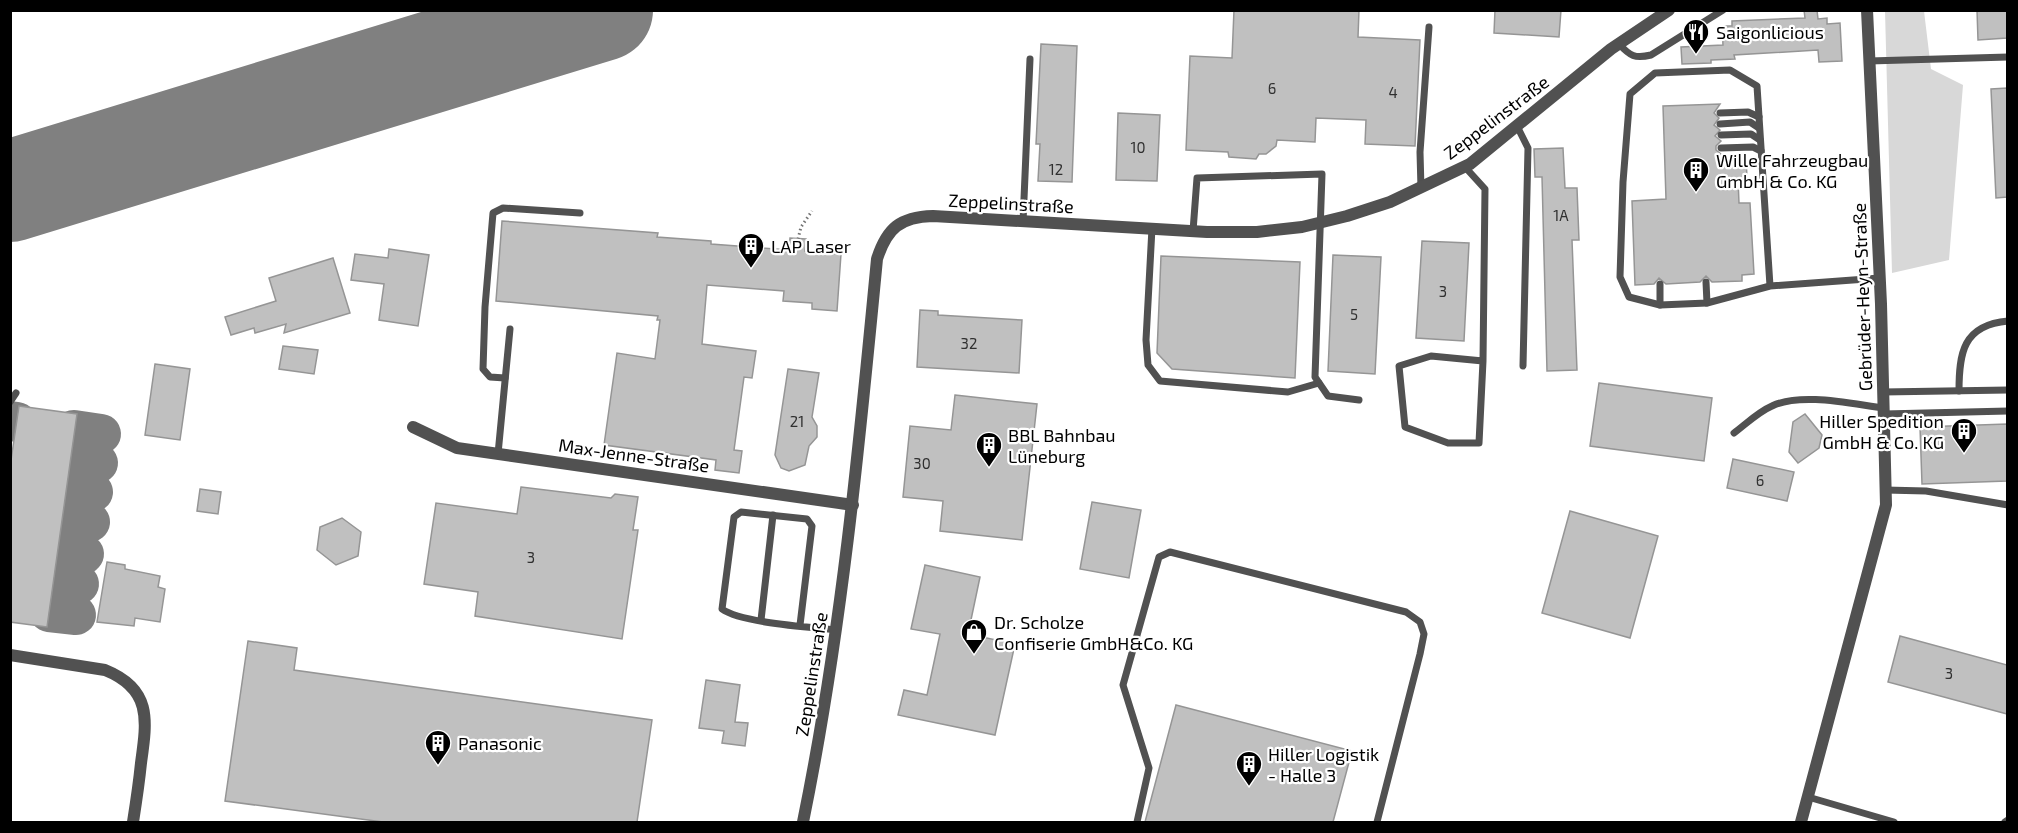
<svg xmlns="http://www.w3.org/2000/svg" width="2018" height="833" viewBox="0 0 2018 833" font-family="'Exo 2',sans-serif">
  <style>
    .green { fill: #d8d8d8 }
    .lines { fill: none; stroke-linecap: round; stroke-linejoin: round }
    .taxiway { stroke: #808080; stroke-width: 40 }
    .runway { stroke: #808080; stroke-width: 102 }
    .building { fill: #c0c0c0; stroke: #959595; stroke-width: 1.5 }
    .path { stroke: #737373; stroke-width: 3; stroke-dasharray: 1.5 3; stroke-linecap: butt }
    .lane { stroke: #515151; stroke-width: 7 }
    .street { stroke: #515151; stroke-width: 12 }
    .labels { text-anchor: middle; dominant-baseline: central; stroke-width: 4.5; stroke-linejoin: round; paint-order: stroke }
    .number-label { font-size: 15px; fill: #303030 }
    .poi-label { font-size: 18px; fill: #000; stroke: #fff; text-anchor: start }
    .street-label { font-size: 18px; fill: #000; stroke: #fff }
  </style>
  <rect width="100%" height="100%" fill="#fff"/>
  <polygon class="green" points="1885,11 1924,11 1931,69 1963,85 1949,260 1892,273"/>
  <g class="lines">
    <g class="taxiway">
      <polyline points="10,421 17,422"/>
      <polyline points="74,430 101,434"/>
      <polyline points="70,459 98,463"/>
      <polyline points="66,489 93,492"/>
      <polyline points="62,519 90,522"/>
      <polyline points="58,550 84,554"/>
      <polyline points="53,581 79,584"/>
      <polyline points="49,612 76,615"/>
    </g>
    <polyline class="runway" points="10,191 602,10"/>
  </g>
  <g class="building">
    <polygon points="1234,10 1359,10 1358,37 1420,40 1415,146 1365,144 1366,120 1316,118 1315,142 1277,140 1276,146 1266,154 1259,154 1256,159 1229,157 1228,152 1186,150 1190,56 1232,58"/>
    <polygon points="1495,10 1561,10 1559,37 1494,33"/>
    <polygon points="1804,10 1817,10 1818,19 1827,18 1827,24 1840,23 1842,61 1819,62 1818,50 1734,55 1735,59 1711,60 1711,63 1682,64 1681,47 1723,45 1722,26 1732,26 1732,21 1805,18"/>
    <polygon points="1977,10 2007,10 2007,38 1978,40"/>
    <polygon points="1041,44 1077,46 1072,182 1038,181 1040,144 1036,144"/>
    <polygon points="2007,88 2007,197 1996,198 1991,89"/>
    <polygon points="1720,104 1714,113 1719,118 1714,125 1720,130 1715,136 1721,141 1716,146 1716,150 1721,154 1721,157 1746,156 1747,179 1738,179 1739,203 1750,203 1754,274 1742,275 1742,281 1712,282 1706,276 1700,282 1666,284 1659,278 1654,284 1635,285 1632,201 1666,199 1663,106"/>
    <polygon points="1118,113 1160,115 1157,181 1116,180"/>
    <polygon points="1563,148 1565,188 1577,188 1579,240 1572,240 1577,370 1547,371 1542,177 1535,177 1534,149"/>
    <polygon points="502,221 658,233 657,237 711,241 711,244 789,250 790,238 806,239 805,251 841,254 837,311 812,309 812,303 783,301 784,291 707,285 702,344 756,351 752,378 744,377 734,450 742,451 739,473 715,470 716,460 604,445 617,353 655,359 660,320 657,320 658,316 496,301"/>
    <polygon points="1422,241 1469,243 1464,341 1416,338"/>
    <polygon points="389,249 429,255 418,326 379,320 384,284 351,280 355,254 388,258"/>
    <polygon points="1333,255 1381,257 1375,374 1328,371"/>
    <polygon points="1161,256 1300,262 1295,378 1172,369 1157,353"/>
    <polygon points="333,258 350,313 284,333 286,324 255,333 254,328 231,335 225,317 276,301 269,278"/>
    <polygon points="920,310 938,311 938,315 1022,320 1019,373 917,367"/>
    <polygon points="283,346 318,350 314,374 279,369"/>
    <polygon points="155,364 190,369 180,440 145,435"/>
    <polygon points="788,369 819,373 812,417 817,426 817,437 809,446 805,465 789,471 781,468 775,455"/>
    <polygon points="1599,383 1712,398 1704,461 1590,446"/>
    <polygon points="955,395 1037,404 1022,540 940,531 943,501 903,497 910,426 951,430"/>
    <polygon points="19,406 77,414 47,627 10,622 10,467"/>
    <polygon points="1805,414 1822,435 1819,448 1798,463 1789,452 1793,422"/>
    <polygon points="2007,424 2007,481 1922,484 1920,427"/>
    <polygon points="1733,459 1794,472 1787,501 1727,488"/>
    <polygon points="521,487 611,498 615,494 638,497 633,530 638,530 622,639 475,616 478,592 424,584 436,503 517,514"/>
    <polygon points="200,489 221,492 218,514 197,511"/>
    <polygon points="1092,502 1141,510 1129,578 1080,569"/>
    <polygon points="1570,511 1658,536 1630,638 1542,613"/>
    <polygon points="342,518 361,532 358,556 336,565 317,550 320,527"/>
    <polygon points="107,562 125,565 125,569 160,576 158,587 165,589 160,622 135,618 134,626 97,622"/>
    <polygon points="925,565 980,577 968,634 1015,644 995,735 898,715 904,690 927,695 940,634 911,629"/>
    <polygon points="1900,636 2007,665 2007,714 1888,682"/>
    <polygon points="248,641 297,648 294,670 652,720 637,822 383,822 225,801"/>
    <polygon points="706,680 740,685 735,722 748,723 745,746 722,743 724,731 699,728"/>
    <polygon points="1176,705 1352,751 1333,822 1145,822"/>
  </g>
  <g class="lines">
    <g class="path">
      <polyline points="1725,188 1753,187"/>
      <polyline points="798,239 801,227 812,211"/>
    </g>
    <g class="lane">
      <path d="M 1619,44 C 1630,56 1635,59 1651,55 L 1723,10"/>
      <polyline points="1869,61 2008,57"/>
      <polyline points="1720,113 1748,112 1759,117"/>
      <polyline points="1720,124 1750,122 1759,128"/>
      <polyline points="1517,126 1528,148 1523,366"/>
      <polyline points="1721,135 1751,134 1760,140"/>
      <polyline points="1721,148 1753,147 1761,151"/>
      <polyline points="1465,167 1485,189 1483,361 1479,443 1448,443 1405,427 1399,366 1431,356 1483,361"/>
      <polyline points="1421,189 1420,152 1429,27"/>
      <polyline points="1023,222 1030,59"/>
      <polyline points="1152,228 1146,340 1148,365 1160,381 1288,392 1319,383"/>
      <polyline points="1193,231 1197,178 1322,174 1315,377 1328,396 1359,400"/>
      <polyline points="1706,282 1707,303"/>
      <polyline points="1660,284 1660,305"/>
      <polyline points="1770,286 1757,86 1730,70 1655,73 1630,94 1623,182 1620,277 1629,297 1660,305 1707,303 1770,286 1880,278"/>
      <polyline points="505,378 490,377 483,369 485,307 493,213 503,208 580,213"/>
      <path d="M 1959,391 C 1959,353 1963,325 2008,321"/>
      <polyline points="1883,392 2008,390"/>
      <polyline points="10,402 16,393"/>
      <polyline points="1884,414 2008,411"/>
      <path d="M 1734,433 C 1746,424 1758,412 1772,406 C 1801,392 1852,404 1884,408"/>
      <polyline points="498,454 510,329"/>
      <polyline points="1885,490 1926,491 2008,505"/>
      <polyline points="761,620 773,515"/>
      <path d="M 800,625 L 812,526 L 807,519 L 741,512 L 734,517 L 722,609 C 741,623 810,627 837,630"/>
      <polyline points="1808,797 1894,822"/>
      <polyline points="1137,822 1149,768 1123,685 1159,557 1170,552 1406,612 1420,622 1424,634 1420,654 1377,822"/>
      <polyline points="2005,822 2008,820"/>
    </g>
    <g class="street">
      <polyline points="413,427 457,448 853,505"/>
      <path d="M 10,655 L 105,670 C 152,689 147,720 141,763 C 139,783 136,803 133,822"/>
      <path d="M 803,822 C 841,636 859,448 877,259 C 887,228 900,217 933,216 L 1207,232 L 1257,232 L 1302,227 L 1347,216 L 1390,202 L 1470,164 L 1611,49 L 1669,10"/>
      <polyline points="1801,822 1886,505 1881,304 1867,10"/>
    </g>
  </g>
  <defs>
    <g id="restaurant-pin" transform="scale(1.35)"><path d="M0 17L-7.5 6A9.5 9.5 0 1 1 7.5 6Z" fill="#000" stroke="#fff"/><path d="M-5-6h1v4h1v-4h1v4h1v-4h1v5L-1.5 .5V6h-2V.5L-5-1ZM5-6V6H3V1.5H1.5Q1.5-4 5-6Z" fill="#fff"/></g>
    <g id="building-pin" transform="scale(1.35)"><path d="M0 17L-7.5 6A9.5 9.5 0 1 1 7.5 6Z" fill="#000" stroke="#fff"/><path d="M-4-6H4V6H1V3H-1V6H-4ZM-2.5-4.3h1.7v1.8h-1.7ZM.8-4.3h1.7v1.8H.8ZM-2.5-1h1.7V.8h-1.7ZM.8-1h1.7V.8H.8Z" fill="#fff"/></g>
    <g id="shop-pin" transform="scale(1.35)"><path d="M0 17L-7.5 6A9.5 9.5 0 1 1 7.5 6Z" fill="#000" stroke="#fff"/><path d="M-5-2.5h2.3a2.7 3.5 0 0 1 5.4 0H5L5.5 6h-11ZM-1.5-2.5h3a1.5 2.3 0 0 0-3 0Z" fill="#fff"/></g>
  </defs>
  <g fill-rule="evenodd">
    <use href="#restaurant-pin" x="1696" y="32"/>
    <use href="#building-pin" x="1696" y="170"/>
    <use href="#building-pin" x="751" y="246"/>
    <use href="#building-pin" x="1964" y="431"/>
    <use href="#building-pin" x="989" y="445"/>
    <use href="#shop-pin" x="974" y="632"/>
    <use href="#building-pin" x="438" y="743"/>
    <use href="#building-pin" x="1249" y="764"/>
  </g>
  <g class="labels">
    <g class="number-label">
      <text x="1272" y="88">6</text>
      <text x="1393" y="92">4</text>
      <text x="1138" y="147">10</text>
      <text x="1056" y="169">12</text>
      <text x="1561" y="215">1A</text>
      <text x="1443" y="291">3</text>
      <text x="1354" y="314">5</text>
      <text x="969" y="343">32</text>
      <text x="797" y="421">21</text>
      <text x="922" y="463">30</text>
      <text x="1760" y="480">6</text>
      <text x="531" y="557">3</text>
      <text x="1949" y="673">3</text>
    </g>
    <g class="poi-label">
      <text x="1716" y="32">Saigonlicious</text>
      <text x="1716" y="160">Wille Fahrzeugbau<tspan x="1716" dy="21">GmbH &amp; Co. KG</tspan></text>
      <text x="771" y="246">LAP Laser</text>
      <text x="1944" y="421" text-anchor="end">Hiller Spedition<tspan x="1944" dy="21">GmbH &amp; Co. KG</tspan></text>
      <text x="1008" y="435">BBL Bahnbau<tspan x="1008" dy="21">Lüneburg</tspan></text>
      <text x="994" y="622">Dr. Scholze<tspan x="994" dy="21">Confiserie GmbH&amp;Co. KG</tspan></text>
      <text x="458" y="743">Panasonic</text>
      <text x="1268" y="754">Hiller Logistik<tspan x="1268" dy="21">- Halle 3</tspan></text>
    </g>
    <g class="street-label">
      <text transform="translate(1496 117) rotate(-37)">Zeppelinstraße</text>
      <text transform="translate(1011 203) rotate(3)">Zeppelinstraße</text>
      <text transform="translate(1862 297) rotate(-92)">Gebrüder-Heyn-Straße</text>
      <text transform="translate(634 455) rotate(8)">Max-Jenne-Straße</text>
      <text transform="translate(811 674) rotate(-81)">Zeppelinstraße</text>
    </g>
  </g>
  <rect width="2018" height="833" fill="none" stroke="#000000" stroke-width="24"/>
</svg>
